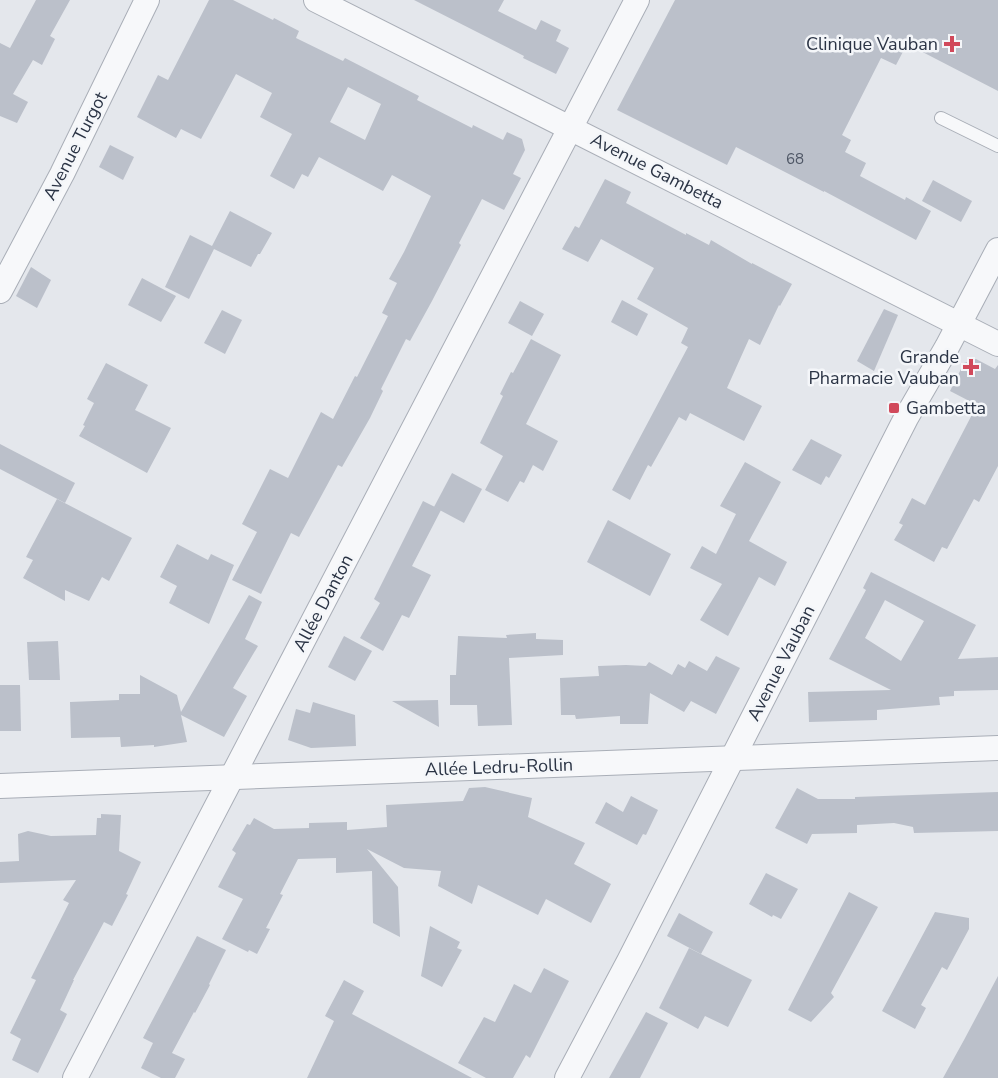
<svg xmlns="http://www.w3.org/2000/svg" width="998" height="1078" viewBox="0 0 998 1078" font-family="'Nunito Sans',sans-serif">
  <style>
    .building { fill: #bbc0ca; fill-rule: evenodd }
    .lines { fill: none; stroke-linecap: round; stroke-linejoin: round }
    .service-casing { stroke: #a9aeb7; stroke-width: 14 }
    .minor-casing { stroke: #a9aeb7; stroke-width: 26 }
    .service { stroke: #f7f8fa; stroke-width: 12 }
    .minor { stroke: #f7f8fa; stroke-width: 24 }
    .poi-dot { fill: #d1495b; stroke: #f4f6f9; stroke-width: 2 }
    .labels { text-anchor: middle; dominant-baseline: central; stroke-width: 5; stroke-linejoin: round; paint-order: stroke }
    .number-label { font-size: 15px; fill: #4f5766 }
    .poi-label { font-size: 18px; fill: #2b3445; stroke: #f4f6f9; text-anchor: end }
    .street-label { font-size: 18px; fill: #2b3445; stroke: #f4f6f9 }
  </style>
  <rect width="100%" height="100%" fill="#e4e7ec"/>
  <g class="building">
    <polygon points="36,0 70,0 50,36 55,39 42,65 33,60 13,94 28,102 17,123 0,116 0,43 10,48"/>
    <path d="M 209,0 L 233,0 L 273,20 L 274,18 L 299,31 L 296,38 L 343,61 L 345,58 L 419,96 L 417,100 L 472,128 L 473,125 L 503,140 L 507,132 L 522,139 L 525,150 L 513,174 L 521,178 L 504,210 L 482,199 L 459,243 L 461,245 L 432,301 L 410,341 L 406,339 L 381,389 L 383,391 L 370,418 L 342,467 L 338,465 L 299,537 L 291,533 L 261,594 L 232,580 L 257,532 L 242,524 L 270,469 L 288,478 L 321,412 L 333,419 L 355,376 L 357,377 L 388,316 L 382,313 L 397,283 L 389,279 L 404,252 L 431,196 L 392,175 L 383,191 L 319,157 L 308,177 L 302,174 L 294,189 L 270,176 L 292,134 L 260,117 L 272,93 L 236,74 L 201,139 L 181,129 L 176,138 L 137,117 L 158,75 L 168,80 ZM 348,87 L 381,104 L 365,140 L 330,122 Z"/>
    <polygon points="414,0 504,0 498,11 536,30 541,20 561,30 556,41 569,48 556,74 523,58 524,56"/>
    <polygon points="675,0 998,0 998,91 907,44 896,65 881,58 842,135 851,140 845,152 866,163 860,176 905,200 906,197 931,211 916,240 824,191 824,192 736,147 727,165 617,110"/>
    <polygon points="110,145 134,157 123,180 99,167"/>
    <polygon points="605,179 631,192 626,203 686,235 686,233 709,245 711,240 752,264 752,263 792,284 780,306 779,305 760,345 749,339 727,388 762,406 744,441 690,413 686,421 679,417 651,467 648,465 630,500 612,490 688,347 681,343 688,328 637,299 654,268 601,239 588,262 562,249 575,226 579,228"/>
    <polygon points="933,180 972,201 961,222 922,201"/>
    <polygon points="230,211 272,233 260,254 258,254 251,267 214,249 189,299 165,287 190,235 212,246"/>
    <polygon points="31,267 51,280 37,308 16,296"/>
    <polygon points="142,278 176,296 161,322 128,305"/>
    <polygon points="622,300 648,314 637,336 611,322"/>
    <polygon points="520,301 544,314 532,336 508,323"/>
    <polygon points="884,309 898,315 874,371 857,361"/>
    <polygon points="222,310 242,320 225,354 204,343"/>
    <polygon points="531,339 561,355 526,424 558,441 543,471 533,465 524,483 520,481 508,502 485,490 503,456 480,443 503,396 500,394 511,372 513,373"/>
    <polygon points="976,359 995,369 998,365 998,466 979,502 974,499 947,549 942,547 934,562 894,540 903,525 899,523 912,498 925,505 977,405 950,391 964,363"/>
    <polygon points="106,363 148,385 135,410 171,428 147,473 79,436 85,426 83,425 94,403 87,399"/>
    <polygon points="811,439 842,455 829,478 826,476 821,485 792,470"/>
    <polygon points="0,444 75,483 65,503 0,469"/>
    <polygon points="745,462 781,482 749,541 787,562 775,586 759,577 728,636 700,620 722,584 690,568 702,546 716,554 736,514 720,506"/>
    <polygon points="452,473 482,489 464,523 434,507"/>
    <polygon points="57,499 132,538 109,581 102,577 89,601 65,590 65,601 23,578 33,560 26,557"/>
    <polygon points="423,501 441,510 412,566 431,575 409,618 402,615 383,651 360,638 380,603 374,599"/>
    <polygon points="608,520 671,554 650,596 587,562"/>
    <polygon points="177,544 208,560 211,554 234,565 209,624 169,603 177,586 160,577"/>
    <path d="M 871,572 L 976,625 L 958,659 L 998,657 L 998,690 L 954,691 L 954,696 L 939,697 L 940,705 L 877,710 L 877,720 L 809,722 L 808,692 L 891,690 L 829,659 L 866,590 L 863,588 ZM 885,600 L 924,621 L 901,661 L 865,638 Z"/>
    <polygon points="249,595 262,602 245,639 258,646 233,688 247,696 224,737 181,715 187,742 154,747 154,745 121,747 120,737 71,738 70,702 119,700 119,694 140,694 140,675 177,695 181,712"/>
    <polygon points="536,633 536,639 563,640 563,655 509,658 512,725 478,726 477,705 450,705 450,675 456,675 458,636 507,638 506,635"/>
    <polygon points="344,636 372,651 355,681 328,667"/>
    <polygon points="58,641 60,680 29,680 27,642"/>
    <polygon points="716,656 740,668 716,714 691,701 684,712 650,693 648,724 620,724 620,716 576,719 575,715 561,715 560,678 599,676 598,666 626,665 646,666 649,662 672,675 678,664 685,668 689,661 707,671"/>
    <polygon points="0,685 20,685 21,731 0,731"/>
    <polygon points="438,700 439,727 392,701"/>
    <polygon points="313,702 355,715 356,746 311,748 288,740 296,709 310,713"/>
    <polygon points="485,787 532,798 528,817 585,843 574,864 611,884 591,923 546,899 538,915 478,885 472,904 438,886 441,871 404,868 367,849 398,887 400,937 373,923 372,871 336,873 336,858 298,859 280,894 283,895 266,928 270,929 257,954 249,950 248,952 222,939 243,899 218,887 236,853 232,850 247,824 250,825 254,818 274,829 309,828 309,823 347,822 347,830 387,827 386,805 463,801 469,788"/>
    <polygon points="797,788 818,799 855,799 855,797 998,792 998,831 914,833 913,827 894,823 857,825 857,833 812,834 807,844 775,828"/>
    <polygon points="631,796 658,810 646,835 643,834 637,845 595,823 606,802 623,812"/>
    <polygon points="101,814 121,815 119,851 141,862 126,894 128,895 112,926 104,922 73,980 74,980 60,1010 67,1014 38,1073 12,1060 21,1039 10,1033 36,980 31,978 69,903 63,900 76,880 0,883 0,862 19,861 18,834 28,831 51,836 96,835 97,818 101,818"/>
    <polygon points="766,873 798,889 781,919 773,915 772,917 749,904"/>
    <polygon points="849,892 878,907 831,993 834,997 811,1022 788,1010"/>
    <polygon points="935,912 969,918 969,929 947,970 942,967 921,1005 926,1008 915,1029 882,1011"/>
    <polygon points="679,913 713,932 701,954 667,936"/>
    <polygon points="430,926 460,942 457,948 462,950 442,987 421,976"/>
    <polygon points="197,936 226,950 209,984 210,985 195,1013 194,1012 172,1053 185,1059 175,1078 161,1078 141,1068 153,1043 143,1038"/>
    <polygon points="689,948 752,980 728,1027 705,1016 698,1029 659,1008"/>
    <polygon points="544,968 569,981 530,1058 526,1055 513,1078 486,1078 458,1063 484,1017 495,1022 514,984 531,993"/>
    <polygon points="998,976 998,1078 943,1078 964,1040"/>
    <polygon points="344,980 364,991 352,1014 472,1078 307,1078 334,1021 325,1016"/>
    <polygon points="646,1012 668,1023 640,1078 609,1078"/>
  </g>
  <g class="lines">
    <g class="service-casing">
      <polyline id="service" points="941,118 998,146"/>
    </g>
    <g class="minor-casing">
      <g id="minor">
        <polyline points="316,0 998,344"/>
        <polyline points="0,291 62,174 147,0"/>
        <polyline points="0,786 998,748"/>
        <polyline points="75,1078 637,0"/>
        <polyline points="567,1078 629,961 906,418 947,347 998,250"/>
      </g>
    </g>
    <use href="#service" class="service"/>
    <use href="#minor" class="minor"/>
  </g>
  <g class="poi-dot">
    <path d="M949 35h6v6h6v6h-6v6h-6v-6h-6v-6h6z"/>
    <path d="M968 358h6v6h6v6h-6v6h-6v-6h-6v-6h6z"/>
    <rect x="888" y="402" width="12" height="12" rx="3"/>
  </g>
  <g class="labels">
    <g class="number-label">
      <text x="795" y="159">68</text>
    </g>
    <g class="poi-label">
      <text x="938" y="44">Clinique Vauban</text>
      <text x="959" y="357">Grande<tspan x="959" dy="21">Pharmacie Vauban</tspan></text>
      <text x="906" y="408" text-anchor="start">Gambetta</text>
    </g>
    <g class="street-label">
      <text transform="translate(75 146) rotate(-63)">Avenue Turgot</text>
      <text transform="translate(657 171) rotate(27)">Avenue Gambetta</text>
      <text transform="translate(323 603) rotate(-62)">Allée Danton</text>
      <text transform="translate(781 663) rotate(-63)">Avenue Vauban</text>
      <text transform="translate(499 767) rotate(-2)">Allée Ledru-Rollin</text>
    </g>
  </g>
</svg>
